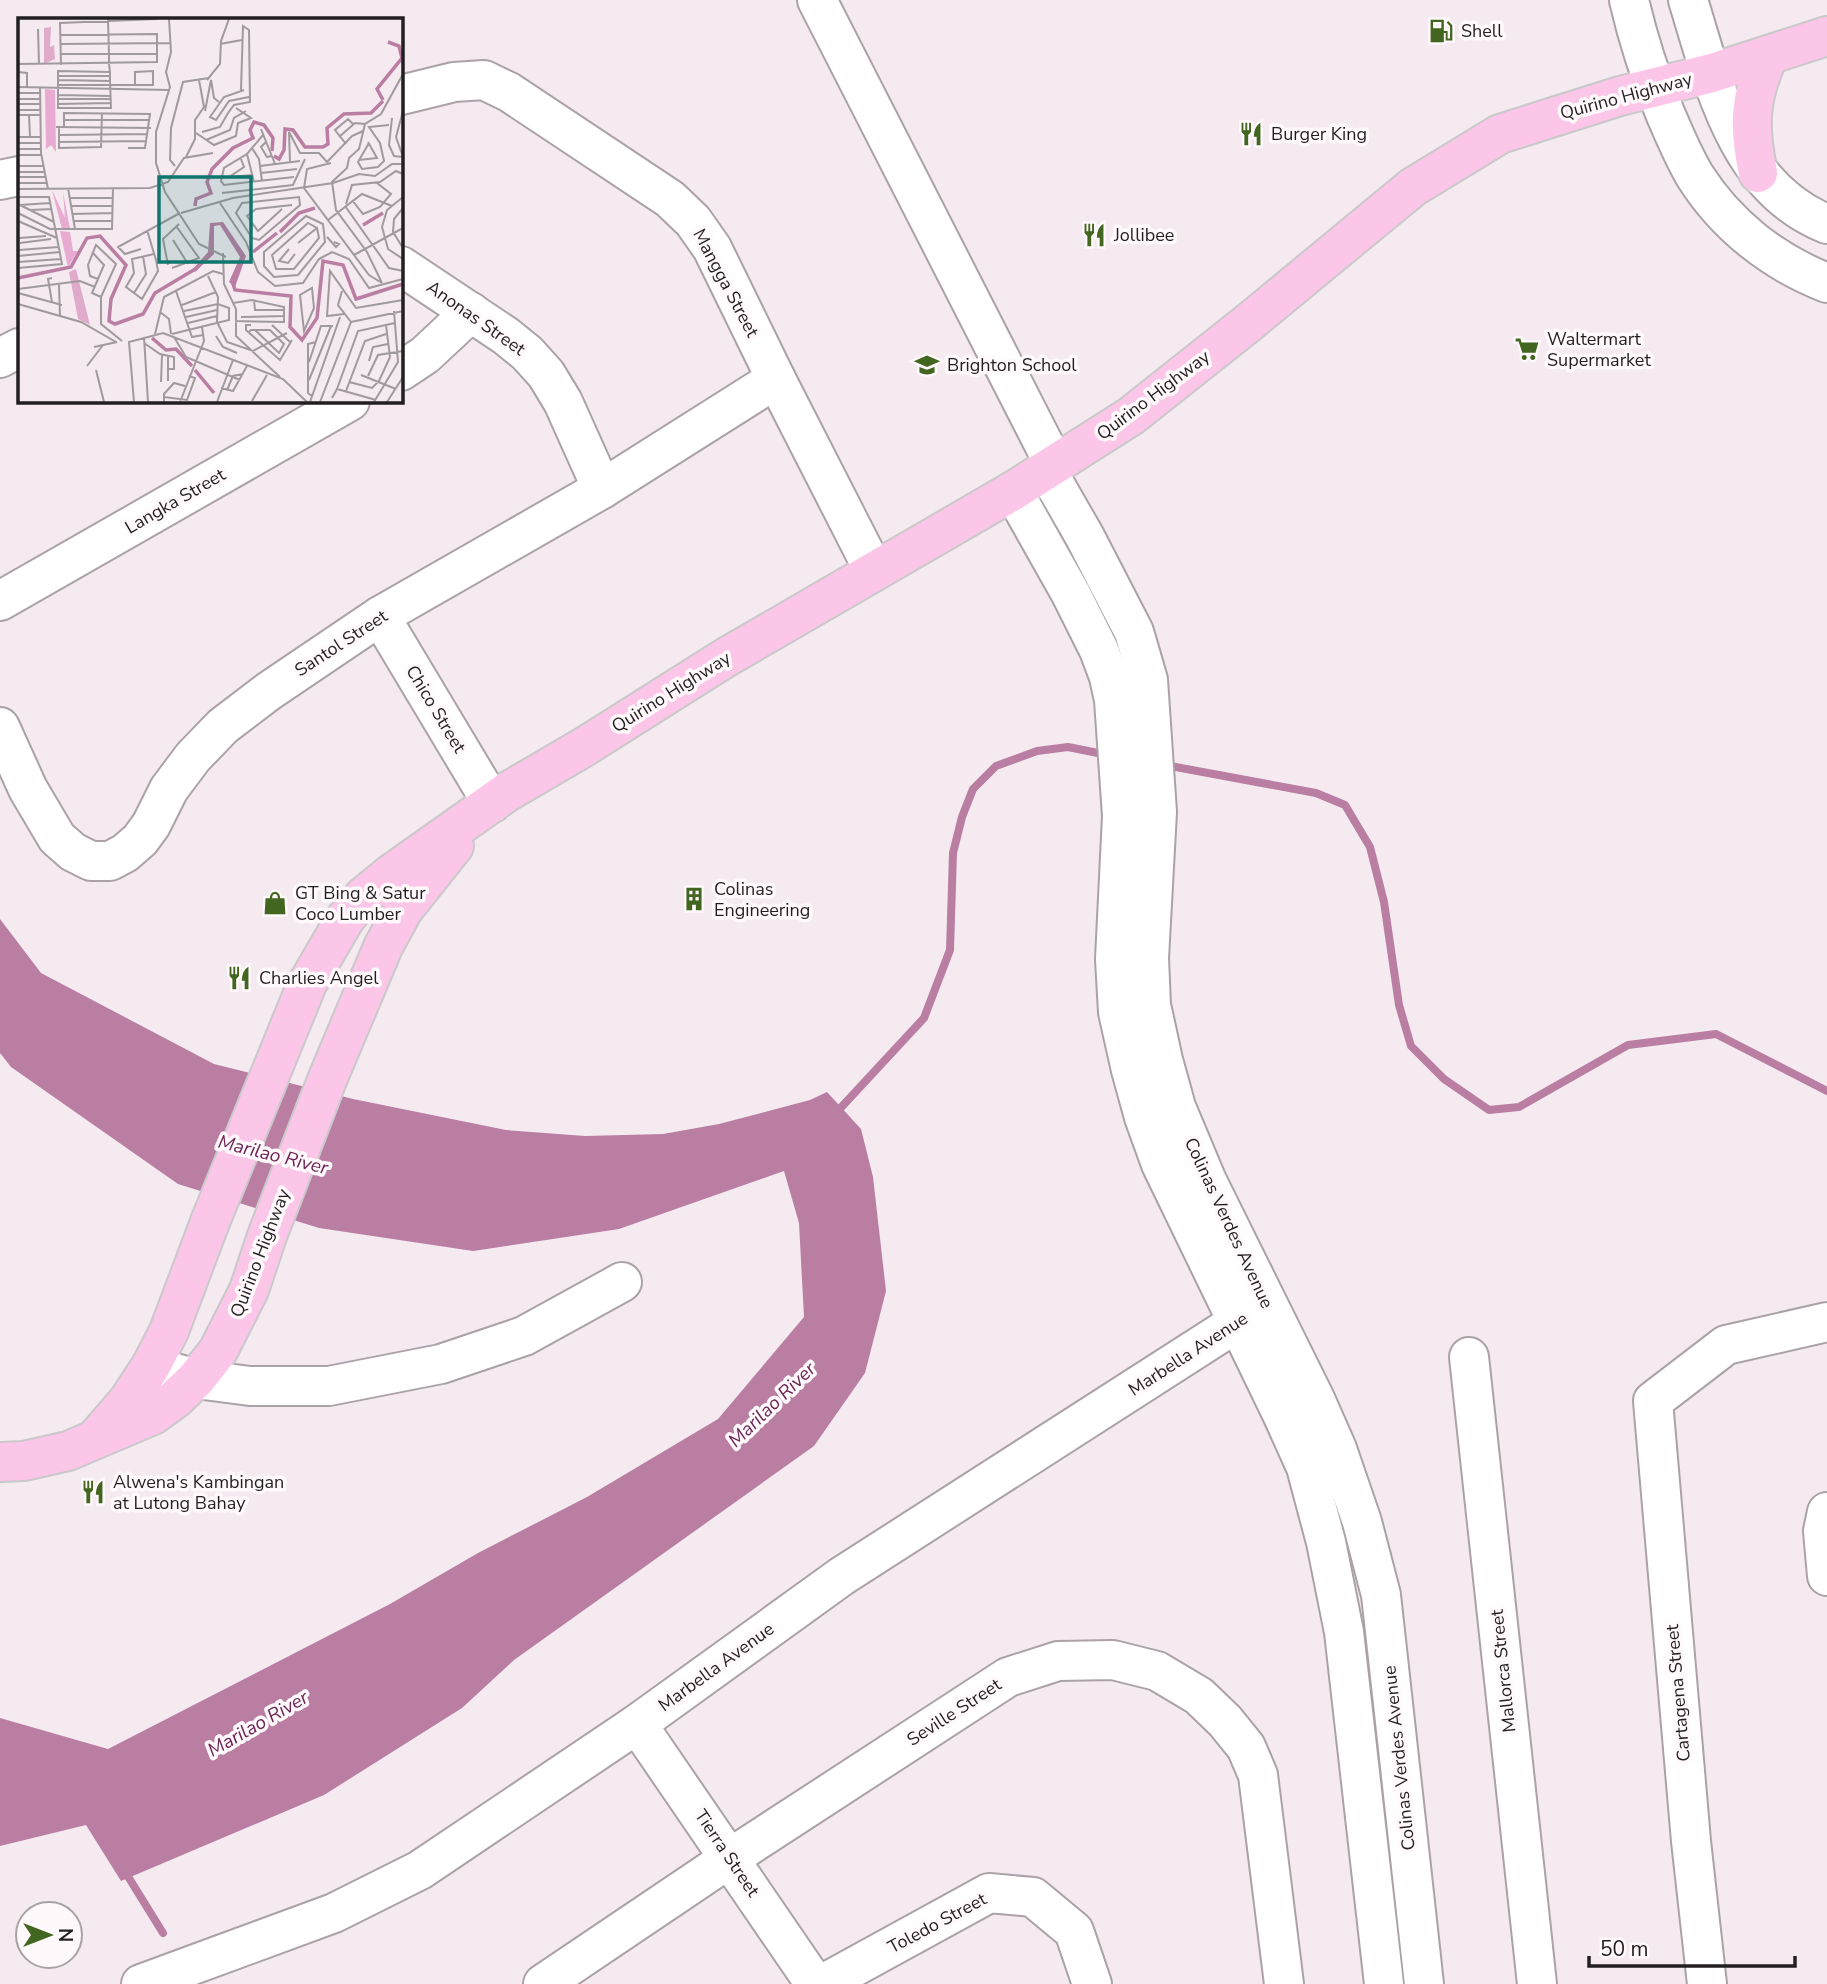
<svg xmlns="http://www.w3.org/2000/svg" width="1827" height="1984" viewBox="0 0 1827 1984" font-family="'Nunito Sans',sans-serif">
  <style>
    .water { fill: #ba7ea3 }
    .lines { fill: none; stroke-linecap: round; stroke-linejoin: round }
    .stream { stroke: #ba7ea3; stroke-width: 8 }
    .minor-casing { stroke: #aba2a7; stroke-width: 42 }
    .major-casing { stroke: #cac9ca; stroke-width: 42 }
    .minor { stroke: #fff; stroke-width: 38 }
    .major { stroke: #fbc6e8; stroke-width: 38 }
    .labels { text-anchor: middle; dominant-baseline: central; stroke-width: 7; stroke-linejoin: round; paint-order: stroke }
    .poi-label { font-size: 18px; fill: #221f21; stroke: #fff9fc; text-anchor: start }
    .street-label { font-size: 18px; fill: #221f21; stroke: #fff9fc }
    .water-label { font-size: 19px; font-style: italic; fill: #6c2455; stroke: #fff9fc }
    .inset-river { fill: none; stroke: #ba7ea3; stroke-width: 3.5 }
    .inset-road { fill: none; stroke: #a0999d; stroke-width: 2 }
    .view { fill: #0f766e; fill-opacity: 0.15; stroke: #0f766e; stroke-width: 3.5 }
    .inset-edge { fill: none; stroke: #221f21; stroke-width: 3.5 }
  </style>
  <rect width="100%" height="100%" fill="#f4eaf0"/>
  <polygon class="water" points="0,919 41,973 214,1064 353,1099 506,1130 585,1136 663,1134 719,1124 810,1100 827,1092 861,1129 873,1177 886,1291 865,1373 814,1446 514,1660 462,1708 324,1795 121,1881 86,1825 0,1846 0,1718 108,1749 390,1604 478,1553 587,1497 718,1419 804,1317 799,1223 784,1171 619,1229 473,1251 319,1228 178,1184 11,1067 0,1053"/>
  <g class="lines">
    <g class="stream">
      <polyline points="1165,765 1316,793 1345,805 1370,847 1384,902 1399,1005 1411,1046 1444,1079 1489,1110 1519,1107 1628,1045 1716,1034 1827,1091"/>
      <polyline points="835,1114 924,1018 950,950 953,853 962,817 973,789 996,766 1037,751 1068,747 1108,755"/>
      <polyline points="124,1870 163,1933"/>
    </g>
    <g class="minor-casing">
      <g id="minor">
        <polyline points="817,0 1054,464"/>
        <path d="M 1629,0 C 1638,39 1650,76 1665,113 C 1674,134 1683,156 1695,176 C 1726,225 1773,262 1827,283"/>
        <path d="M 1688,0 C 1714,84 1736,188 1827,224"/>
        <polyline points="401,95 454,82 484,80 509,92 670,199 693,221 712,248 776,379 874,571"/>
        <polyline points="0,180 19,176"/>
        <polyline points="401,266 506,336 527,353 546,374 563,402 602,489"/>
        <polyline points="0,358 19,348"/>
        <polyline points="401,371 425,355 471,312"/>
        <polyline points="1046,469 1085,537 1134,632 1148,680 1157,812 1149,958 1151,1005 1163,1060 1176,1107 1207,1181 1315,1399 1337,1449 1362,1522 1381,1595 1424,1984"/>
        <polyline points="1013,491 1071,594 1099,650 1109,677 1114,700 1122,816 1115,959 1118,1012 1131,1070 1144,1117 1161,1164 1283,1416 1306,1467 1326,1542 1344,1632 1384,1984"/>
        <polyline points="0,601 350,401"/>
        <polyline points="380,616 492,803"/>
        <polyline points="0,727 28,789 57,838 73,852 91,861 110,861 125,853 140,840 151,825 169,789 193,757 223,726 269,691 380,616 602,489 776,379"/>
        <polyline points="1469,1357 1537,1984"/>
        <polyline points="151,1366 196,1379 250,1386 329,1386 441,1364 524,1336 622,1282"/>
        <polyline points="1827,1512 1823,1531 1827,1576"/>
        <polyline points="637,1724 815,1984"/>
        <polyline points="141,1984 334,1913 420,1870 637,1724 842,1576 1258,1309"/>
        <polyline points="543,1984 730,1858 1008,1677 1058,1661 1113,1660 1157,1671 1199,1696 1225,1721 1246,1747 1258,1775 1284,1984"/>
        <polyline points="823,1984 989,1893 1033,1897 1074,1931 1092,1984"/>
        <polyline points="1707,1984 1691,1841 1653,1401 1726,1345 1827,1322"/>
      </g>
    </g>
    <g class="major-casing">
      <g id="major">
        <path d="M 1758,173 C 1748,127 1749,97 1769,55"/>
        <polyline points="96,1438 128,1401 151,1366 169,1331 210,1222 307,984 345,919 363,897 391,874 507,792 584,747 725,658 1013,491 1131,416 1247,324 1413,187 1500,134 1620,96 1712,73 1827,36"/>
        <polyline points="0,1462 24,1461 68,1451 153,1415 175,1399 196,1379 218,1351 249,1290 267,1236 327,1080 383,947 403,910 454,846"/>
      </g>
    </g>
    <use href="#minor" class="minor"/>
    <use href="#major" class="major"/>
  </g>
  <defs>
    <g id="fuel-bare" transform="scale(1.89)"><path d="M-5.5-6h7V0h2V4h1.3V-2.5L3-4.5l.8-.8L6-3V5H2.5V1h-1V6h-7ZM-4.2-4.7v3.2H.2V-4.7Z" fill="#42661f" stroke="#fff9fc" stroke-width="2.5" paint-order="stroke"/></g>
    <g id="restaurant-bare" transform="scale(1.89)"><path d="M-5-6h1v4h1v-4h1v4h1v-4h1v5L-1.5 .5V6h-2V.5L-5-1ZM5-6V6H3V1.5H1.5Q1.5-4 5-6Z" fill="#42661f" stroke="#fff9fc" stroke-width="2.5" paint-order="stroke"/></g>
    <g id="supermarket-bare" transform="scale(1.89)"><path d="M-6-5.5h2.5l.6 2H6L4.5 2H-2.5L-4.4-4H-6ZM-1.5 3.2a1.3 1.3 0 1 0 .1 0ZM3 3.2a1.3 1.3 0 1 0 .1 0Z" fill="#42661f" stroke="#fff9fc" stroke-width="2.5" paint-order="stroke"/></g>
    <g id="school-bare" transform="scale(1.89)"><path d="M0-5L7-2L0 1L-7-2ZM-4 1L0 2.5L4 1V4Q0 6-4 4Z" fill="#42661f" stroke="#fff9fc" stroke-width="2.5" paint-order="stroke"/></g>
    <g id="building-bare" transform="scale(1.89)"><path d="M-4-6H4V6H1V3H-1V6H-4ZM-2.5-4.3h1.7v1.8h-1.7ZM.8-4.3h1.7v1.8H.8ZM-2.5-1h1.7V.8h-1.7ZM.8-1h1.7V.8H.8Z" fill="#42661f" stroke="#fff9fc" stroke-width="2.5" paint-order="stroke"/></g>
    <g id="shop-bare" transform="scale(1.89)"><path d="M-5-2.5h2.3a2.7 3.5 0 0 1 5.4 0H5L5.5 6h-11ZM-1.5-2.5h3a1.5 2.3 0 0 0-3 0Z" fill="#42661f" stroke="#fff9fc" stroke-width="2.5" paint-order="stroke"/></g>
  </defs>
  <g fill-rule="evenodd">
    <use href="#fuel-bare" x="1441" y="31"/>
    <use href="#restaurant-bare" x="1251" y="134"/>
    <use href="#restaurant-bare" x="1094" y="235"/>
    <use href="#supermarket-bare" x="1527" y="349"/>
    <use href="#school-bare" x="927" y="365"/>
    <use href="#building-bare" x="694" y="899"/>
    <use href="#shop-bare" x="275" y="903"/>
    <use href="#restaurant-bare" x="239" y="978"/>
    <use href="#restaurant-bare" x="93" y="1492"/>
  </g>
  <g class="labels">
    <g class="poi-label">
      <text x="1461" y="31">Shell</text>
      <text x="1271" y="134">Burger King</text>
      <text x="1114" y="235">Jollibee</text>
      <text x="1547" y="339">Waltermart<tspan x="1547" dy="21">Supermarket</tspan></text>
      <text x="947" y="365">Brighton School</text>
      <text x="714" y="889">Colinas<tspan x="714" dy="21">Engineering</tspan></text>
      <text x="295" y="893">GT Bing &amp; Satur<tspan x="295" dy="21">Coco Lumber</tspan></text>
      <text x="259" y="978">Charlies Angel</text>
      <text x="113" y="1482">Alwena's Kambingan<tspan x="113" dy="21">at Lutong Bahay</tspan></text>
    </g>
    <g class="street-label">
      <text transform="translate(1626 96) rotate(-15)">Quirino Highway</text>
      <text transform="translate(726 283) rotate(62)">Mangga Street</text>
      <text transform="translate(476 318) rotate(35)">Anonas Street</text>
      <text transform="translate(1153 395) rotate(-37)">Quirino Highway</text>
      <text transform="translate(175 501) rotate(-30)">Langka Street</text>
      <text transform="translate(341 643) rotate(-33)">Santol Street</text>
      <text transform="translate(671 692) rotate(-32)">Quirino Highway</text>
      <text transform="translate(436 709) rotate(59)">Chico Street</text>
      <text transform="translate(1229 1223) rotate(65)">Colinas Verdes Avenue</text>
      <text transform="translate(260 1253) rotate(-69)">Quirino Highway</text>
      <text transform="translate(1188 1354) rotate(-33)">Marbella Avenue</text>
      <text transform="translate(716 1667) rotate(-36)">Marbella Avenue</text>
      <text transform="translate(1503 1671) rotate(-96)">Mallorca Street</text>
      <text transform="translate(1678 1693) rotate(-95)">Cartagena Street</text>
      <text transform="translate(954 1712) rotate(-33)">Seville Street</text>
      <text transform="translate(1399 1758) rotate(-96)">Colinas Verdes Avenue</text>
      <text transform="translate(727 1853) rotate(56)">Tierra Street</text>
      <text transform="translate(937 1923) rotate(-28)">Toledo Street</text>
    </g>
    <g class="water-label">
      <text transform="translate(273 1155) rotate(14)">Marilao River</text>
      <text transform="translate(772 1405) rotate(-44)">Marilao River</text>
      <text transform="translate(258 1724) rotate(-30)">Marilao River</text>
    </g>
  </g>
  <g transform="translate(18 18)">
    <rect width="385" height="385" fill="#f4eaf0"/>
    <path d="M 33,9 L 32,29 L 36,27 L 37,41 L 26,46 L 26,10 ZM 58,251 L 72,307 L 60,301 L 51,254 Z" fill="#e0abcb"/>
    <path d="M 27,71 L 37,72 L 38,134 L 33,127 L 28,131 ZM 34,172 L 47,200 L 45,174 L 52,211 L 44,211 ZM 42,213 L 52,214 L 55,233 L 60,233 L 50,249 Z" fill="#e8aad0"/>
    <path d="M 205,204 L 228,238 L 217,269 L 211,264 L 222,239 L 202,207 L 196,208 L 196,236 L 177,254 L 175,251 L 190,234 L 192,205 Z" fill="#ba7ea3"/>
    <path class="inset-river" d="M 365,82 L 359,71 L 384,40 L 381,28 L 370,24M 256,138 L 261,141 L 266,132 L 267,111 L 275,112 L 287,129 L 305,129 L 310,126 L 309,110 L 326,96 L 353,95 L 365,83M 177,188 L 178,181 L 193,175 L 189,164 L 194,151 L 215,130 L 235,120 L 232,112 L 236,104 L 246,107 L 255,120 L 254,133M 345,207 L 365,195M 262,214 L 281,195 L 297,190M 235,234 L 259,215M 0,260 L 53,249 L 69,220 L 82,218 L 108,247 L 93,281 L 91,303 L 97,306 L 125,296 L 137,275 L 179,250M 214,263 L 217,272 L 273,278 L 272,309 L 284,322 L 299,300 L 305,243 L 325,247 L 338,281 L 385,266M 134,320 L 148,332 L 158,331 L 174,348M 177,352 L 196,375"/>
    <path class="inset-road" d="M 90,1 L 91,36 L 91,46 L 92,54 L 92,63 L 93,90 L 40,90 L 40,53 L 92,54M 151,1 L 153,34 L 148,54 L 152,69 L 138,114 L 138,145 L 147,174 L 181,226 L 208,239M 42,4 L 43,47M 42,5 L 139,1M 20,11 L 21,47M 43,26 L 152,25M 202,26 L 224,22M 43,36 L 139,36M 0,46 L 139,44 L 139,16 L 42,17M 0,54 L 9,55 L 9,69M 40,58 L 92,58M 40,62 L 92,63M 189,62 L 202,46 L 203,23 L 211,1M 40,67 L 135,67M 117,67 L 117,54 L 135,53 L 135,68M 0,69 L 151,72M 22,69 L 23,135 L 30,171M 226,72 L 206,79 L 192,99 L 198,102 L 211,83 L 231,79M 0,75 L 22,75M 40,77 L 93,78M 0,81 L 22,81M 40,81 L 93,81M 0,86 L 22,86M 40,86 L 93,85M 0,92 L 22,92M 187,93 L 193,62 L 196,80 L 201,84M 385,93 L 378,119 L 385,139M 210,95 L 216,87 L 232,84 L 231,12 L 225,8 L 223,72M 0,97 L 22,97M 11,97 L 12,119M 374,100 L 371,127 L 376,138 L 385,139M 46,102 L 132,102M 38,109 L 133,110M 41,109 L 41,130 L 83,129 L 84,95M 46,109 L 46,95 L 132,96 L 127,130 L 110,130M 243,111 L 257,146M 184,114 L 202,109 L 210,95M 178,115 L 196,127 L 218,118 L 220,105 L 233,100 L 218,90M 41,117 L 129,116M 245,117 L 229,136 L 206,150 L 203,163 L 206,167 L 276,159M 0,119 L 23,119M 321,119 L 337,105 L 347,106M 188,122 L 212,112 L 216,100 L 228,93M 41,124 L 128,123M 248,124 L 243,129 L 249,139 L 253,138M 0,125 L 23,125M 351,125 L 340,144 L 344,151 L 360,149 L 366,143 L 362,125 L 351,109 L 371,107M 328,126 L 317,112 L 330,101 L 335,106M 234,130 L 241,141 L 244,163M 0,131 L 23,131M 229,136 L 236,164M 0,137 L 23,137M 168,139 L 177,121 L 177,102 L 186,89 L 181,62M 341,142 L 359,140 L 350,124M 272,144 L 271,114 L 282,135 L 301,135 L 309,144 L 334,118 L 345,113M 313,145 L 289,151 L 286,170 L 351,257 L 364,265M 0,148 L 26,148M 157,148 L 152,142 L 153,110 L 165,64 L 191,60M 242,148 L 282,143M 0,154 L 27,154M 243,155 L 279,151M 0,159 L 28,159M 211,159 L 226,149 L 223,141M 211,159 L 235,157M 0,165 L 29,165M 50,170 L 57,211M 0,171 L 132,170 L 150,164 L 166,140 L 195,135M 204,175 L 275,167 L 287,141M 0,179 L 31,179 L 44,246 L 0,250M 281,179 L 282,187 L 241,222 L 234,220 L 218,195 L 224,185 ZM 385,179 L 369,192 L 364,209 L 370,231 L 385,241M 51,180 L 95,180M 334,182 L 345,196 L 362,189 L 373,176 L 359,165M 202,185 L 228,224 L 240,254 L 257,268 L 285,265 L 301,241 L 314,234 L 331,241 L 351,270 L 385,261M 0,186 L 36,204M 328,186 L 334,167 L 362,164 L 378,153 L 385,156M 2,187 L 32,185M 53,188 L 95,188M 327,188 L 371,250 L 385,253M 385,190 L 376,201 L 375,214 L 385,230M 264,191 L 240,213 L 229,198 L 238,191 L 274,187M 12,192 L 34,191M 0,195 L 32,211 L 94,211 L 95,170M 163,195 L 215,180 L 315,165 L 341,156 L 357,158 L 374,146 L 385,146M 54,196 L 95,195M 288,198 L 305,206 L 307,224 L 280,257 L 256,259 L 246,248 L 246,234 ZM 310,202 L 344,176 L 374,188M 0,203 L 39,220M 56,203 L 95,203M 290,205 L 299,210 L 301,220 L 276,251 L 258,251 L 254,237 ZM 129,212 L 138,242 L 140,253 L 124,281 L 108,269 L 116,255 L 114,241 L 136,236M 309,219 L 318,229 L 321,226 L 316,224M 1,220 L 28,218M 155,222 L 170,246M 2,225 L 33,221M 280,225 L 299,210M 123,231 L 107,236 L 100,229 L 162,195M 271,231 L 261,243 L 270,245 L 277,236M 1,232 L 40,229M 74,234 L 86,247 L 74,275 L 83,279M 205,235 L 206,266 L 218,291 L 218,318 L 262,359M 336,237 L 385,210M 0,238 L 42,234M 0,244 L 43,241M 150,247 L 145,221 L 161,206M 154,250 L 181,240 L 158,208M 190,258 L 200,279 L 199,304 L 209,324 L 235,333 L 269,315M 34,260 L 30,261 L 34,284M 80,261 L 72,258 L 70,247 L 78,227 L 98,246 L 83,279 L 83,306 L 104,323M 364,265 L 349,234 L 318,192 L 314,164 L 329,150 L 331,140 L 341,131 L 347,106 L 363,96 L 385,56M 41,267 L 42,298M 294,270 L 296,290 L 286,313 L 282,277 ZM 0,271 L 62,263 L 77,269M 158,273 L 174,319 L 185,317M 324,273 L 320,287 L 333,304M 0,275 L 44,287M 116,275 L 128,256 L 125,238M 236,282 L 237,292 L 266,292M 215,285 L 234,282 L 266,289 L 266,304 L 217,303M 0,286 L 63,304 L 98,324M 164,287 L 198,274M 142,294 L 151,301 L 153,316M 326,296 L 309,298 L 312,253 L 338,290 L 385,282M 168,299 L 199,292M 223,299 L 267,298M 333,304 L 385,293M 170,305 L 199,298M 233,307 L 228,307 L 228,312 L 262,342 L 274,322M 254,307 L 273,325M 231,314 L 233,312 L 252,312 L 266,326 L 261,335 L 237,312M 137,316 L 146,279 L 195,253 L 205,256M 154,316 L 211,302 L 211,290 L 200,286 L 166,293M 198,318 L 205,329 L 219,335M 126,319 L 130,384M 156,319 L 168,339 L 222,362M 126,325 L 142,336 L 156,339 L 156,351 L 149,351M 76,329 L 99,324M 351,343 L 355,329 L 370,326M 291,344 L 303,308 L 315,308M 69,348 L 85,327M 78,352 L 86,384M 343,357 L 378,371M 350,358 L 360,337 L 385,333M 291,362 L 313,308M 150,363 L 150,338M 143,364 L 144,337M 331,364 L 354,370 L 361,363 L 372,339 L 368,307M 203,370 L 215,373 L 229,348M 319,371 L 340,313 L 377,305M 209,372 L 215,358 L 225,356M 328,373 L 347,323 L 368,316M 294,378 L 290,375 L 290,326 L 298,324M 146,379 L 169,382 L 177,360 L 171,358M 314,380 L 319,371 L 358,382M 234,383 L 249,357M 116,384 L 111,324 L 145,315 L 265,361 L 289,384M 146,384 L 146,376 L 156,365 L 167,368M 162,384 L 186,323 L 184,309M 199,384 L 215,342M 292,384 L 322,299M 302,384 L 333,304M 356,384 L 380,344 L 376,293M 369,384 L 385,359"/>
    <path class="view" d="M 141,159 L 233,159 L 233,244 L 141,244 Z"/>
    <rect width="385" height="385" class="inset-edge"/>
  </g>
  <g transform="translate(49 1935) rotate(90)"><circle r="33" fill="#fff9fc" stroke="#a7a2a4" stroke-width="2"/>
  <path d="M0-5L12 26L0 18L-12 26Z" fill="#42661f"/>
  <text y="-10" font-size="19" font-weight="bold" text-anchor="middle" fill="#221f21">N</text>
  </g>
  <path d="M1589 1956v10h206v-10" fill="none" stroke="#221f21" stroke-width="3.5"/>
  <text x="1600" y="1956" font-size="21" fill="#221f21" stroke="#fff9fc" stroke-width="5" paint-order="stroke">50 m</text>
</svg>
